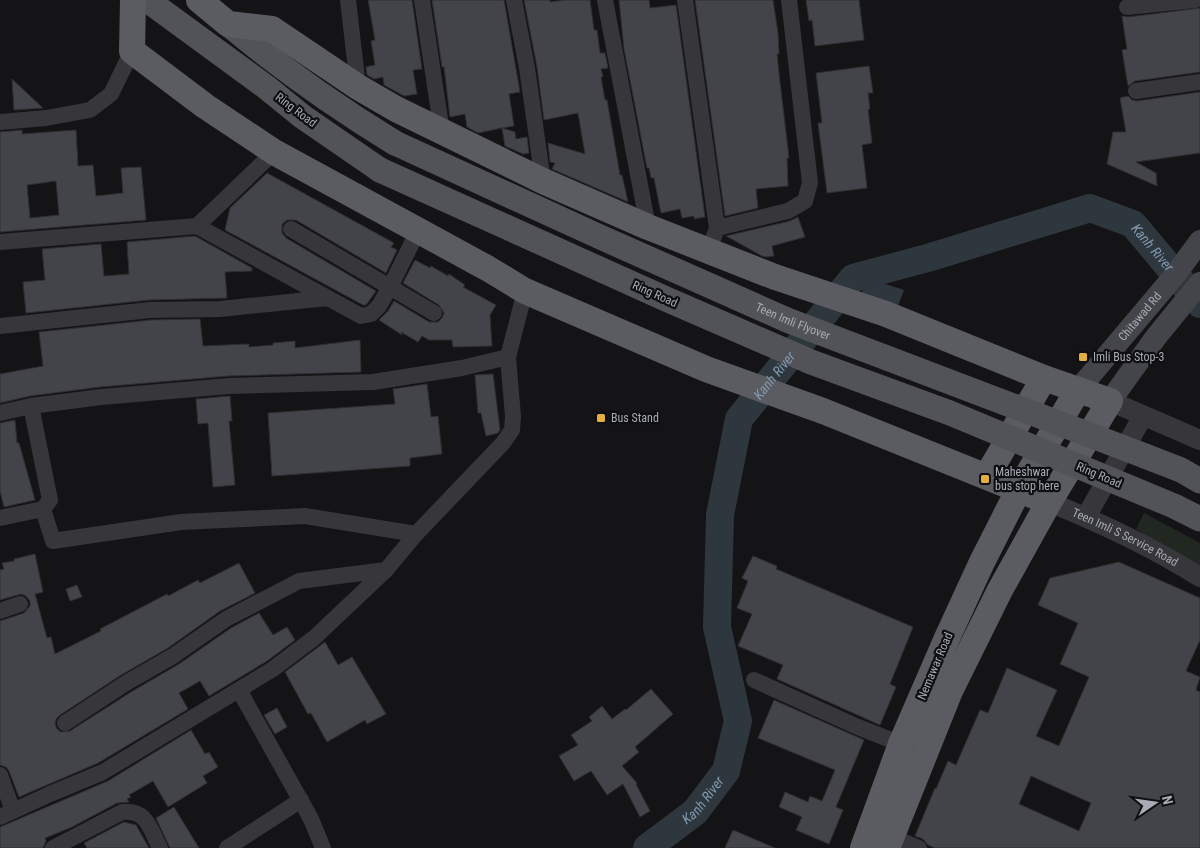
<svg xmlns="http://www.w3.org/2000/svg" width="1200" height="848" viewBox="0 0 1200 848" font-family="'Roboto Condensed',sans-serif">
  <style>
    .green { fill: #212822 }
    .water { fill: #2f373e }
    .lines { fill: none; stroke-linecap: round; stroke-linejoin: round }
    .river { stroke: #2f373e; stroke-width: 28 }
    .building { fill: #434449; stroke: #2f2e32; fill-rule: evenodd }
    .minor { stroke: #36363b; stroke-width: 16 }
    .tertiary { stroke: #36363b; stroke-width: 20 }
    .secondary { stroke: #44454a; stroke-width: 22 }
    .primary { stroke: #525359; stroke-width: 25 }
    .trunk { stroke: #5a5c62; stroke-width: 26 }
    .primary-bridge { stroke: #525359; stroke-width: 25 }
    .poi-dot { fill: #e3af3f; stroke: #0f0f11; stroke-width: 2 }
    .labels { text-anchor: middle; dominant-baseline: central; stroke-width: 4.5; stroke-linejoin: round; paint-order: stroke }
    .street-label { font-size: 12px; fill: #a7abb5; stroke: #0f0f11 }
    .poi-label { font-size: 12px; fill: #a7abb5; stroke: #0f0f11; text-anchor: start }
    .water-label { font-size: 14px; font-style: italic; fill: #8198ae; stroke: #0f0f11 }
  </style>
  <rect width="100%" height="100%" fill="#141416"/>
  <polygon class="green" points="1144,513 1200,543 1200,575 1136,529"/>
  <polygon class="water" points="870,279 904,290 898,306 861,293"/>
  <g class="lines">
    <path class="river" id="s1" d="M 647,848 L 695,812 L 726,771 L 738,721 L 717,627 L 720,515 L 739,419 L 853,278 L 931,257 L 1090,208 L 1133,224 L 1200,304"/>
  </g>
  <g class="building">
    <polygon points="368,0 412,0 422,69 413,70 417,94 404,96 384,85 383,77 374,79 367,75 366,67 375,65 371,41 375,40"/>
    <polygon points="432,0 504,0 520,92 509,94 514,126 502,128 515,132 516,139 527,137 529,153 523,154 505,146 502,128 478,133 467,127 465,114 450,117 444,67 442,67"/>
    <polygon points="524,0 550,0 550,2 565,0 590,0 594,30 597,30 600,53 605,53 608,68 601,69 603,77 601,77 605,100 607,100 620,175 622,175 628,202 552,169 555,163 550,162 548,143 585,154 578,113 544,120 537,67"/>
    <polygon points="619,0 649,0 650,8 676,5 705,217 694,219 694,216 682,218 680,209 661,213 654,178 651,178 649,168 647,168 624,49"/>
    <polygon points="695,0 773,0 778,33 779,54 777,54 780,82 789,158 787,158 788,186 756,189 758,208 725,216"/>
    <polygon points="806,0 859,0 864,40 815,46 812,20 809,21"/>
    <polygon points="1200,8 1200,72 1135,81 1128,86 1122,50 1127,49 1122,16 1128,17"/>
    <polygon points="869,66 873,93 868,93 870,109 868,109 872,143 862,145 867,188 827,193 818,123 822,123 816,73"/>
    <polygon points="12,79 43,108 14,110"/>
    <polygon points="1200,92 1200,153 1136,162 1156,173 1157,186 1107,164 1113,132 1126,132 1120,98 1128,96 1132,100 1137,101"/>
    <path d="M 22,130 L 22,134 L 76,130 L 78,166 L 93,165 L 96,196 L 123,193 L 121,168 L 141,167 L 146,220 L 0,232 L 0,132 ZM 56,181 L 59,215 L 30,218 L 27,185 Z"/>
    <polygon points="267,173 394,243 391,247 397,250 386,273 296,220 287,220 282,224 282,233 286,238 376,291 366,305 363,305 225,230 230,208"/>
    <polygon points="798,217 805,237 772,246 774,256 766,257 762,256 726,236 790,221"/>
    <polygon points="195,236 252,268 252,271 225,272 227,298 149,300 26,313 23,282 45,280 42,249 101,244 104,276 129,274 127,242"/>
    <polygon points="415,260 430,268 431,266 448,276 449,274 465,285 463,287 496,305 490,315 492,346 453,347 452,340 429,340 422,336 418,342 401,332 402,335 379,320 388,311 394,301 429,322 438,322 442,318 444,313 439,305 403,283"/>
    <polygon points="200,319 203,346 249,344 249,347 273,345 273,343 295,341 295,348 360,340 361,372 228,376 100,387 30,396 0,403 0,374 43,366 39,332 151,320"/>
    <polygon points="493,374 500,430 498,433 486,436 481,413 478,413 475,375"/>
    <polygon points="427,384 431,417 438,416 442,454 410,458 410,466 272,476 268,413 395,404 393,389"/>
    <polygon points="230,396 232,421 229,421 235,485 213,487 208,423 198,424 196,399"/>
    <polygon points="15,420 17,443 19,443 35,500 4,507 0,491 0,423"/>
    <polygon points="35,554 43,592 35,594 47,638 51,637 55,654 101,631 100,629 167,594 168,596 198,580 200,583 239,563 255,593 220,611 168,648 121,675 60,715 56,719 55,724 57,729 61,732 70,731 131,692 179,664 231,628 259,613 273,635 287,627 295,640 267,661 209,696 200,681 179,693 188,709 98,763 19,797 9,771 6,767 0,765 0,621 24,613 30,606 30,601 26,596 21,594 0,600 0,570 4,569 2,563 14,561 14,559"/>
    <polygon points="753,556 777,566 776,569 913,627 890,684 896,687 880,725 777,679 783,665 738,646 752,614 737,608 748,581 742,578"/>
    <path d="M 1119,562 L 1200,598 L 1200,640 L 1186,671 L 1200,677 L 1196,690 L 1200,692 L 1200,848 L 935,848 L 928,845 L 923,839 L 915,836 L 935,788 L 936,789 L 948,761 L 956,765 L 980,710 L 988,713 L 1007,668 L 1057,690 L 1036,736 L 1059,746 L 1089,677 L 1060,664 L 1078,623 L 1038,605 L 1050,578 ZM 1031,776 L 1091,803 L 1079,831 L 1019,804 Z"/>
    <polygon points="77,585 82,597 70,601 66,589"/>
    <polygon points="325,642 338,665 352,657 386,714 367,724 365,720 327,742 311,713 308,714 285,672"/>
    <polygon points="651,689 673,714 635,747 639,752 622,766 637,783 636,784 650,811 640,817 623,784 607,795 591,771 574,781 559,756 578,745 571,735 592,721 589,717 602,706 612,719 625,709 626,710"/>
    <polygon points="774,700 864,740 836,807 843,810 829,844 796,830 802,817 779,807 785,792 808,802 810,796 822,801 835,770 758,738"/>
    <polygon points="277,708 287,727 275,734 264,715"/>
    <polygon points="191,730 205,754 209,752 218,767 203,776 207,783 168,807 153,781 129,795 131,797 127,799 129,802 117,803 72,827 45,838 46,841 43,848 0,848 0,827 108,781"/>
    <polygon points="174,807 199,848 170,848 156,818"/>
    <polygon points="124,822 136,825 149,848 87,848 84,843"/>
    <polygon points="733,830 775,848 725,848"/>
  </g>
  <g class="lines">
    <g class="minor">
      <polyline points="348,0 358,87"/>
      <polyline points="422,0 442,132"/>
      <polyline points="514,0 527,68 543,181"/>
      <polyline points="605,0 648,227"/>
      <polyline points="685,0 717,228 713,239"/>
      <polyline points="1127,7 1195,0"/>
      <polyline points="1136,91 1200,82"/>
      <polyline points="0,122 46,118 90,110 111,94 132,51"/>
      <polyline points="717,228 788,211 805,201 810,183 789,0"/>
      <polyline points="291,229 434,313"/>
      <polyline points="0,242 197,226 274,152"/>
      <polyline points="328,298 361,316 371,314 379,306 390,287 418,231"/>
      <polyline points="0,326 150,310 220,309 328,298 197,226"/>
      <polyline points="0,413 31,406"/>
      <polyline points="43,509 53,541 181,522 305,516 416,534 503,443 512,430 513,416 508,357"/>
      <polyline points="0,518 43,509 50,500 31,406 101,397 229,386 373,382 462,368 508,357 525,291"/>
      <polyline points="0,611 20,604"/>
      <polyline points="754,680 858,727 901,744"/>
      <polyline points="239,690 311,819 323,848"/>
      <polyline points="65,723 126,683 173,656 226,619 299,581 386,570"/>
      <polyline points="0,775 13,811"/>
      <polyline points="0,817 50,794 103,772 273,669 314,638 386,570 416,534"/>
      <polyline points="891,836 919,848"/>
      <path d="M 53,848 L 122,812 C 147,809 150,829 160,848"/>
      <polyline points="227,848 301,800"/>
    </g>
    <g class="tertiary">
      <polyline points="1110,401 1200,440"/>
      <path id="s2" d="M 1049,502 C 1101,523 1152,547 1200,577"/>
      <polyline points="1086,517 1143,416"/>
    </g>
    <g class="secondary">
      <path id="s3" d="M 1078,390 L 1175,275 L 1200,241"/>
      <polyline points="1110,401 1156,337 1200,283"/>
    </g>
    <g class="primary">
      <polyline points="147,0 266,87 303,117 380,170"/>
      <path d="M 228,24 C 281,68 336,107 395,143"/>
      <polyline points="1145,456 1181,470 1200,481"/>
    </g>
    <g class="trunk">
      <polyline points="133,0 132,51 205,106 274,152 487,268 525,291 706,369 823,411 1049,502"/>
      <polyline points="199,0 228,24 272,29 358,87 396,109 543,181 648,227 775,277 886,314 1044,378 1110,401 1049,502 1000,590 950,691 887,848"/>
      <polyline points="987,476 1044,378"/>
      <polyline points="863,848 901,744 947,638 982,562 1019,489 1078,390"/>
    </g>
    <g class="primary-bridge">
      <path id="s4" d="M 395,143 L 598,236 L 787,320 L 1145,456"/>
      <polyline points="380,170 666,299 811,362 950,413 1174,506 1200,519"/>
    </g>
  </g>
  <g class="poi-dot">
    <rect x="1078" y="352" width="10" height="10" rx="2.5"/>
    <rect x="596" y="413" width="10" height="10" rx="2.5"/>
    <rect x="980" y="474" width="10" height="10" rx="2.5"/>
  </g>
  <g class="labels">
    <g class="street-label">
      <text transform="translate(296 110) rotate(37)">Ring Road</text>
      <text transform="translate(655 294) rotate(24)">Ring Road</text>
      <text stroke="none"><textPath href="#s3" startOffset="96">Chitawad Rd</textPath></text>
      <text stroke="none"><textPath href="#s4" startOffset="436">Teen Imli Flyover</textPath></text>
      <text transform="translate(1099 475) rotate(23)">Ring Road</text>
      <text stroke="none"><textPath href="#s2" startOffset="84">Teen Imli S Service Road</textPath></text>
      <text transform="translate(935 666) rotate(-67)">Nemawar Road</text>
    </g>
    <g class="poi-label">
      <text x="1093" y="357">Imli Bus Stop-3</text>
      <text x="611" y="418">Bus Stand</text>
      <text x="995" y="472">Maheshwar<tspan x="995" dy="14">bus stop here</tspan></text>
    </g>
    <g class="water-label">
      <text stroke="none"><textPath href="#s1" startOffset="974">Kanh River</textPath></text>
      <text stroke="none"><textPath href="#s1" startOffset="525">Kanh River</textPath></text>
      <text stroke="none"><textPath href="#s1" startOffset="74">Kanh River</textPath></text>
    </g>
  </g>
  <g transform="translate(1155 803) rotate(77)" stroke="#0f0f11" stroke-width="4" paint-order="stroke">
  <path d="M0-4L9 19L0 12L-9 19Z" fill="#a7abb5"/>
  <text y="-8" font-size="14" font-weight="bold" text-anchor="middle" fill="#a7abb5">N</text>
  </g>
</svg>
